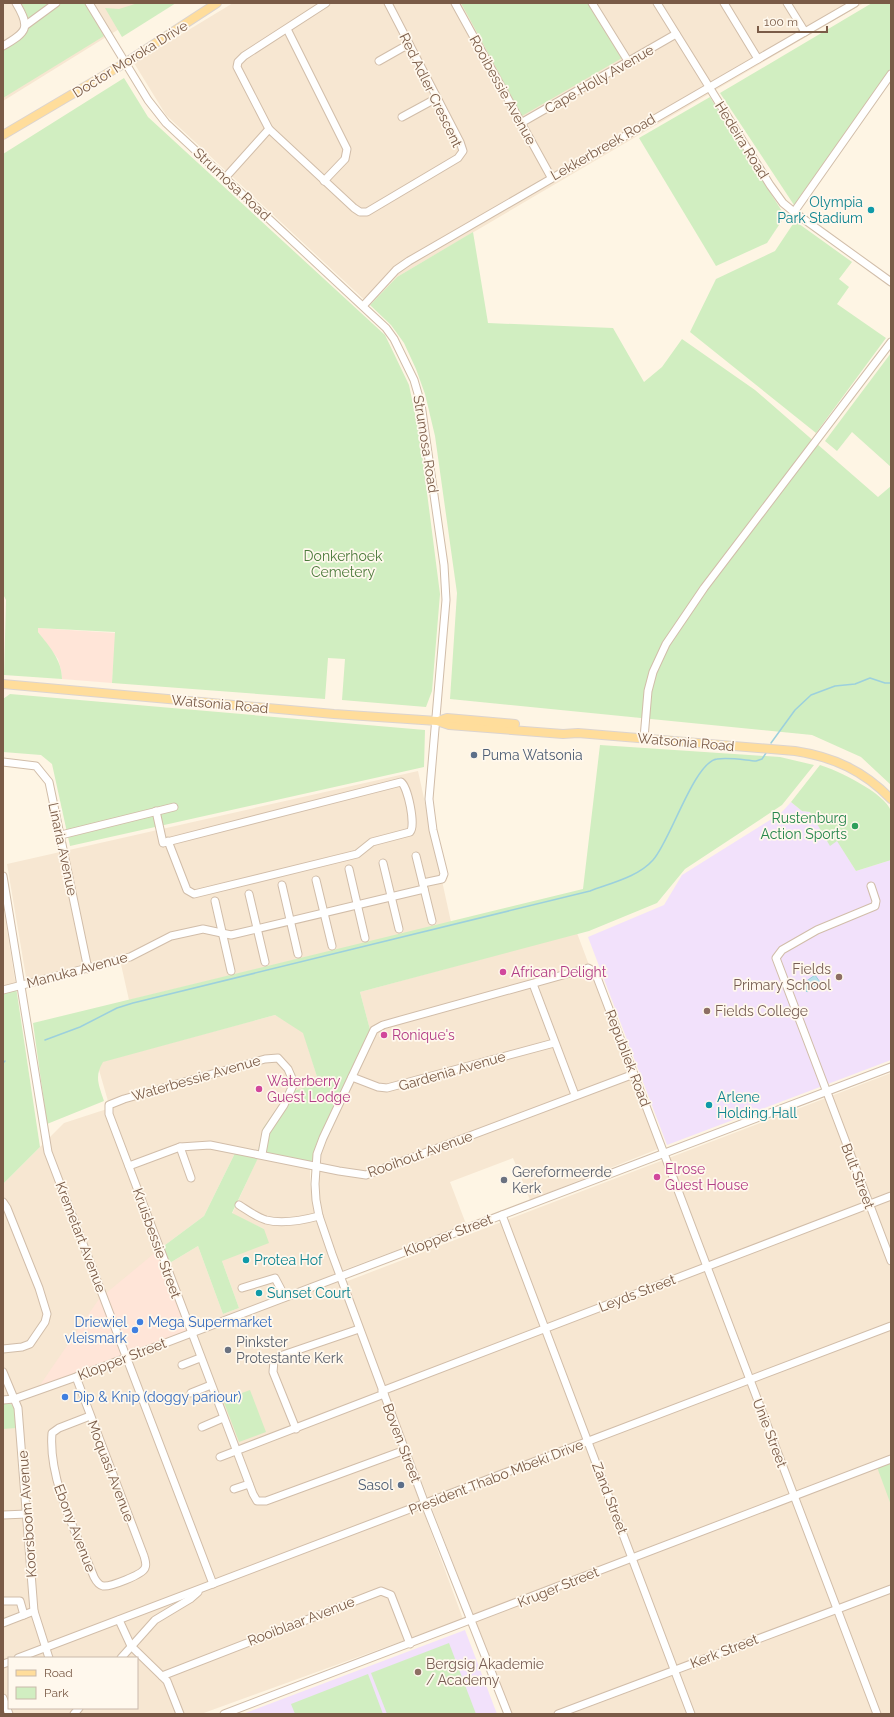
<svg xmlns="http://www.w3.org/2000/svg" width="894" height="1717" viewBox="0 0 894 1717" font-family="Raleway,sans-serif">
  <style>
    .residential { fill: #f7e7d2; fill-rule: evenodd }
    .commercial { fill: #ffe5d8 }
    .education { fill: #f2e1fb }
    .green { fill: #d1eec1 }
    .water { fill: #b7e1ea; stroke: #9cd0dd }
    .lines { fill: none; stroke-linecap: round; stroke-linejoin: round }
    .stream { stroke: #9cd0dd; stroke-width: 1.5 }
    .minor-casing { stroke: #d1bda9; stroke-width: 9 }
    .major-casing { stroke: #dcd4cf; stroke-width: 10 }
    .minor { stroke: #fff; stroke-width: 7 }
    .major { stroke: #ffdd9b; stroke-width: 8 }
    .culture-dot { fill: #0f9aa8; stroke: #fff8ed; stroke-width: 1.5 }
    .service-dot { fill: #5c6f8a; stroke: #fff8ed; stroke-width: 1.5 }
    .leisure-dot { fill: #2e9e5b; stroke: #fff8ed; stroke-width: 1.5 }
    .hotel-dot { fill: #d1479c; stroke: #fff8ed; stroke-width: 1.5 }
    .education-dot { fill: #8d6e63; stroke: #fff8ed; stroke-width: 1.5 }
    .worship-dot { fill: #6b7280; stroke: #fff8ed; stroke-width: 1.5 }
    .shop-dot { fill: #3f7fe0; stroke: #fff8ed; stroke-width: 1.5 }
    .labels { text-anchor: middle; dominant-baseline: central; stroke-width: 3.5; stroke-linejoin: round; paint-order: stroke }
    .street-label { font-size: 14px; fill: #7a5b47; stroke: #fff8ed }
    .culture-label { font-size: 14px; fill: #0d838f; stroke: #fff8ed; text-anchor: start }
    .park-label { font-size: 14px; fill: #4c7a3b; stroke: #fff8ed }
    .service-label { font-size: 14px; fill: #4e5e75; stroke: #fff8ed; text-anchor: start }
    .leisure-label { font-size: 14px; fill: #27864d; stroke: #fff8ed; text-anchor: end }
    .education-label { font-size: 14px; fill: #785e54; stroke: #fff8ed; text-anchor: start }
    .hotel-label { font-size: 14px; fill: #b23c85; stroke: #fff8ed; text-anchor: start }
    .worship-label { font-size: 14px; fill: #5b616d; stroke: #fff8ed; text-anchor: start }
    .shop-label { font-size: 14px; fill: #366cbe; stroke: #fff8ed; text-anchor: start }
  </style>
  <rect width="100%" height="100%" fill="#fef5e4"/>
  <g class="residential">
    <polygon points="3,3 161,3 3,101"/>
    <polygon points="233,3 864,3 397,277 370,305 166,115 134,63"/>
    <polygon points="418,771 451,922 129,1000 120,960 27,983 7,864"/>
    <polygon points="3,904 16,987 3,991"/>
    <polygon points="577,933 658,1149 530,1200 513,1158 450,1182 466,1224 341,1271 323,1220 317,1184 320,1156 325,1140 372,1037 360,992"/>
    <path d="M 275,1015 L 303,1031 L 319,1083 L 263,1128 L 258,1151 L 238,1147 L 204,1216 L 157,1251 L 163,1267 L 198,1246 L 223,1314 L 239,1308 L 222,1261 L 264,1229 L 232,1214 L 258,1157 L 310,1169 L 310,1184 L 316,1221 L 463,1619 L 201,1714 L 3,1714 L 3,1184 L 64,1123 L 110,1108 L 97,1063 ZM 9,1658 L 137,1658 L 137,1708 L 9,1708 Z"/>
    <polygon points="891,1073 891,1714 511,1714 345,1282"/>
  </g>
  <g class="commercial">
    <polygon points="38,628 116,633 112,683 62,679 61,670 58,659 38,632"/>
    <polygon points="157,1251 187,1332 38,1388 99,1299"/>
  </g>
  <g class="education">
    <polygon points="791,802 802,811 810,812 830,845 837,840 856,871 891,860 891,1060 667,1145 588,937 664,905 682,875 781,813"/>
    <polygon points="465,1630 497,1714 243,1714"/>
  </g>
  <g class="green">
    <path d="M 21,3 L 85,3 L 104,36 L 3,98 L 3,49 C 24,36 37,29 21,3 Z"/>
    <polygon points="138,3 176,3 122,37 105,8 119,9"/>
    <polygon points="461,3 588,3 622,58 522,116"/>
    <polygon points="872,3 891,3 891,68 794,205 720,93"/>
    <path d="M 124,78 L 148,117 L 385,335 L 409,385 L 420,438 L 440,594 L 432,691 L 426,707 L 342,700 L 345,659 L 328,658 L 325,699 L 112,683 L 115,632 L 38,628 L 38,632 C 49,646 62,660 62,679 L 4,675 L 6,600 L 3,594 L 3,154 Z"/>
    <polygon points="710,97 785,216 767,243 716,266 639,138"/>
    <polygon points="795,221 852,262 839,279 849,287 837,304 886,338 816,433 690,332 716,279 775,251"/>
    <polygon points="473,232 488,323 613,328 644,382 662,367 682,339 755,390 878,497 891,486 891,785 861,757 812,735 450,699 457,593 435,436 425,394 416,369 404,343 391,325 370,305 397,277"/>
    <polygon points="891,353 891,467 852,432 837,451 825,441"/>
    <polygon points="10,694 425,730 424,767 70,846 52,764 41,755 3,752 3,699"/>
    <path d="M 600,745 L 780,757 L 814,765 L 782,805 L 685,869 L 657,903 L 589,931 L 360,992 L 372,1037 L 325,1140 L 317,1170 L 258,1158 L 232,1213 L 264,1229 L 269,1243 L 222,1261 L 239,1308 L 223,1314 L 198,1246 L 163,1267 L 157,1251 L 204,1216 L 238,1147 L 258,1151 L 263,1128 L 288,1093 L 319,1083 L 303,1033 L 275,1015 L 103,1062 C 94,1077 99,1085 104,1101 L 47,1124 L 33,1023 L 583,889 Z"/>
    <path d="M 820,765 C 837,770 885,793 891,811 C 893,817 891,851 891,860 L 856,871 L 837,841 L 830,846 L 810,812 L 802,811 L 791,802 Z"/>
    <polygon points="16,987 40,1147 3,1184 3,991"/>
    <polygon points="250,1390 266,1432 239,1442 223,1400"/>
    <polygon points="3,1403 9,1403 15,1407 16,1428 3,1429"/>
    <polygon points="891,1462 891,1505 877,1467"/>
    <polygon points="449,1643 476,1714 387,1714 371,1673"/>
    <polygon points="368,1674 383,1714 295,1714 291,1704"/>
  </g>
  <polygon class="water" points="815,975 820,982 807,992 801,985"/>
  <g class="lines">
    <g class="stream">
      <polyline points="771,743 795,710 811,695 835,686 855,684 870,678 885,683 891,683"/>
      <path d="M 45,1040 L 80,1027 L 117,1008 L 133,1003 L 590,891 C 611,883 638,877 653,860 C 670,842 694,762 717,759 C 729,757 744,760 756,761 L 762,759 L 766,753"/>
      <polyline points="3,1063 5,1061"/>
    </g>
    <g class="minor-casing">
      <g id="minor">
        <polyline points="89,3 148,100 166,123 386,328 394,339 414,380 421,404 444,565 446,600 429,799 433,830 444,874 442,879 423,883"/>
        <polyline points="326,3 244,56 238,62 237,67 269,129 354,208 360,212 367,212 458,158 463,151 460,142 388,3"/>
        <polyline points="455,3 551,177"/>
        <polyline points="592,3 628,61"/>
        <polyline points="657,3 770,185 783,203 794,212 891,282"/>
        <polyline points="724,3 758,59"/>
        <polyline points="787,3 805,32"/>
        <polyline points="26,25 56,3"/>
        <polyline points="287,29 347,149 345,159 324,181"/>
        <path d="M 3,46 C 27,32 31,28 16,3"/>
        <polyline points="379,61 409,44"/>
        <polyline points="402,117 437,98"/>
        <polyline points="521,123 676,34"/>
        <polyline points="225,178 269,129"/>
        <polyline points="794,212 891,74"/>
        <polyline points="363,306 396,270 409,261 855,3"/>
        <polyline points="644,738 648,691 653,672 666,644 704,588 891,342"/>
        <polyline points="3,762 36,766 49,782 88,969"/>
        <path d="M 156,811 L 163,843 L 401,782 C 408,787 416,826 410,832 L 372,842 L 357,854 L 194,894 L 187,890 L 168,841"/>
        <polyline points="61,835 174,807"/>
        <polyline points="416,856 432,921"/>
        <polyline points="383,863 399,929"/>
        <polyline points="349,869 365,938"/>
        <polyline points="3,876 48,1152 213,1584"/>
        <polyline points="316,880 332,946"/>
        <polyline points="282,885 298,954"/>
        <polyline points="871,886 876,901 875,906 817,930 782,950 776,958 891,1261"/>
        <polyline points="249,894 265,962"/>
        <polyline points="215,901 231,971"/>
        <polyline points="533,984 575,1095"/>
        <polyline points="3,990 130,957 171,936 203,929 231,935 424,889"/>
        <polyline points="352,1077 378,1087 387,1088 554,1043"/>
        <polyline points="180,1147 191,1178"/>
        <polyline points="262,1154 266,1132 284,1105 294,1083 288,1069 278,1058 265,1059 124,1099 109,1105 109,1114 253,1494 257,1501 266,1501 405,1450"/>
        <polyline points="129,1166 180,1147 210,1145 339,1171 366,1175 634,1074"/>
        <polyline points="3,1202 7,1208 39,1288 47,1314 45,1322 30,1344 22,1347 3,1349"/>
        <path d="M 239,1205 C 247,1210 256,1217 266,1220 C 282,1224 304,1220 319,1216"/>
        <polyline points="502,1215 691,1714"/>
        <polyline points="242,1288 275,1278 285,1297"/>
        <polyline points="182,1365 200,1358"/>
        <polyline points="3,1372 18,1408 34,1611 49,1658"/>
        <path d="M 76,1377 L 144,1556 C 145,1560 147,1564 145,1568 C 142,1575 110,1587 103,1586 C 99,1585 96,1581 94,1577 C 77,1535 48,1479 52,1433 L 59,1428 L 90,1416"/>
        <polyline points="382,1391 891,1196"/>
        <polyline points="191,1393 211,1385"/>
        <polyline points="3,1400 14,1399 76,1377 891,1067"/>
        <polyline points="202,1427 223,1418"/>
        <polyline points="296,1429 273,1372 274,1361 280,1356 359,1329"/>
        <polyline points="220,1457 384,1394"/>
        <polyline points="234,1489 249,1484"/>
        <polyline points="3,1515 27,1514"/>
        <polyline points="3,1601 20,1601 24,1615"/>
        <polyline points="119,1620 131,1646 167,1681 180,1714"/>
        <polyline points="3,1623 34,1611"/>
        <polyline points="18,1658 891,1326"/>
        <polyline points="121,1658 155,1620 190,1599 198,1592"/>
        <polyline points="3,1664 9,1662"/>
        <polyline points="162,1676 381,1591 391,1595 410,1644"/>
        <polyline points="3,1698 9,1714"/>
        <polyline points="74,1714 79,1708"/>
        <path d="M 224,1714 C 447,1630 668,1543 891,1459"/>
        <polyline points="508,1714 425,1504 332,1254 319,1216 316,1200 315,1184 317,1154 323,1138 374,1030 383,1025 588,968 595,972 877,1714"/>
        <polyline points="558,1714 891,1589"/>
      </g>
    </g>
    <g class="major-casing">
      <g id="major">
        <polyline points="3,135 125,63 217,3"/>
        <path d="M 3,684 L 334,714 L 437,721 L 449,725 L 563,734 L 578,733 L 795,751 C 834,757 864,771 891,799"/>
        <polyline points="438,721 447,718 515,724"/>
      </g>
    </g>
    <use href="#minor" class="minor"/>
    <use href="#major" class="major"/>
  </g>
  <g class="culture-dot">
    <circle cx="871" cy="210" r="4"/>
    <circle cx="709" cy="1105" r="4"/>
    <circle cx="246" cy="1260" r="4"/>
    <circle cx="259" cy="1293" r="4"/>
  </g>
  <g class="service-dot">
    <circle cx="474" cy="755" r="4"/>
    <circle cx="401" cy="1485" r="4"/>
  </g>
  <circle class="leisure-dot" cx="855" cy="826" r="4"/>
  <g class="hotel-dot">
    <circle cx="503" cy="972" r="4"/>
    <circle cx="384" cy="1035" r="4"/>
    <circle cx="259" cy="1089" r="4"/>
    <circle cx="657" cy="1177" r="4"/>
  </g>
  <g class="education-dot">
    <circle cx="839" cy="977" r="4"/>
    <circle cx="707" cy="1011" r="4"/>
    <circle cx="418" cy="1672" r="4"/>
  </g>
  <g class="worship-dot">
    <circle cx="504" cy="1180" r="4"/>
    <circle cx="228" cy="1350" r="4"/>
  </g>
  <g class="shop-dot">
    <circle cx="140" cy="1322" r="4"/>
    <circle cx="135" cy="1330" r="4"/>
    <circle cx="65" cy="1397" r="4"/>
  </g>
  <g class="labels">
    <g class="street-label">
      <text transform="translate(130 59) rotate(-32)">Doctor Moroka Drive</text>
      <text transform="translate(599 79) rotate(-30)">Cape Holly Avenue</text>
      <text transform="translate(431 90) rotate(64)">Red Adler Crescent</text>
      <text transform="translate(503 90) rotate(61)">Rooibessie Avenue</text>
      <text transform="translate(742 140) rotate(58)">Hedeira Road</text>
      <text transform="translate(603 147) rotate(-30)">Lekkerbreek Road</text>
      <text transform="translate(232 184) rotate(43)">Strumosa Road</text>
      <text transform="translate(426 444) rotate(81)">Strumosa Road</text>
      <text transform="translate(220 704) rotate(5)">Watsonia Road</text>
      <text transform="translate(686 742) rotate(5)">Watsonia Road</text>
      <text transform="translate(63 849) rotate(78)">Linaria Avenue</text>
      <text transform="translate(77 970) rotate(-15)">Manuka Avenue</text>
      <text transform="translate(628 1058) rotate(69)">Republiek Road</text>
      <text transform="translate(452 1071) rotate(-16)">Gardenia Avenue</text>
      <text transform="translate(196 1078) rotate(-16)">Waterbessie Avenue</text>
      <text transform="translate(420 1154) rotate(-20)">Rooihout Avenue</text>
      <text transform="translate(858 1176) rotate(69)">Bult Street</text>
      <text transform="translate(448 1235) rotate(-21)">Klopper Street</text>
      <text transform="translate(81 1237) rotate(69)">Kremetart Avenue</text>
      <text transform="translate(157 1243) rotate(70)">Kruisbessie Street</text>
      <text transform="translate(637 1293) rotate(-21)">Leyds Street</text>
      <text transform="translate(122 1359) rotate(-21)">Klopper Street</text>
      <text transform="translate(770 1433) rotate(69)">Unie Street</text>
      <text transform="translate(402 1443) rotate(69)">Boven Street</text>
      <text transform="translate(111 1471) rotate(69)">Moquasi Avenue</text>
      <text transform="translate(496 1477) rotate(-21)">President Thabo Mbeki Drive</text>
      <text transform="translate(610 1498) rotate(69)">Zand Street</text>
      <text transform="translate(27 1514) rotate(-94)">Koorsboom Avenue</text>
      <text transform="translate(75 1528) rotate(69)">Ebony Avenue</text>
      <text transform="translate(558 1587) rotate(-22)">Kruger Street</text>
      <text transform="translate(301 1621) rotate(-21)">Rooiblaar Avenue</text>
      <text transform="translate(724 1651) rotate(-21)">Kerk Street</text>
    </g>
    <g class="culture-label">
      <text x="863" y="202" text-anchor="end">Olympia<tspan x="863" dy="16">Park Stadium</tspan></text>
      <text x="717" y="1097">Arlene<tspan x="717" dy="16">Holding Hall</tspan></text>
      <text x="254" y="1260">Protea Hof</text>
      <text x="267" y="1293">Sunset Court</text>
    </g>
    <g class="park-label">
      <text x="343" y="556">Donkerhoek<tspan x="343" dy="16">Cemetery</tspan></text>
    </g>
    <g class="service-label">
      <text x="482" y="755">Puma Watsonia</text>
      <text x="393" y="1485" text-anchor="end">Sasol</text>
    </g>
    <g class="leisure-label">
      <text x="847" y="818">Rustenburg<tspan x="847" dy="16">Action Sports</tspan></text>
    </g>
    <g class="education-label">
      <text x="831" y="969" text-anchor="end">Fields<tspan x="831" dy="16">Primary School</tspan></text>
      <text x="715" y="1011">Fields College</text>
      <text x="426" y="1664">Bergsig Akademie<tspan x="426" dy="16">/ Academy</tspan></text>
    </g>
    <g class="hotel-label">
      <text x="511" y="972">African Delight</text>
      <text x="392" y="1035">Ronique's</text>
      <text x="267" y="1081">Waterberry<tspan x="267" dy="16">Guest Lodge</tspan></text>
      <text x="665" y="1169">Elrose<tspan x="665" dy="16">Guest House</tspan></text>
    </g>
    <g class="worship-label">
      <text x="512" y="1172">Gereformeerde<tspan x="512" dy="16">Kerk</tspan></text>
      <text x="236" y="1342">Pinkster<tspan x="236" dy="16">Protestante Kerk</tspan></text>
    </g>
    <g class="shop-label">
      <text x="127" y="1322" text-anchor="end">Driewiel<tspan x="127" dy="16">vleismark</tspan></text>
      <text x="148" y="1322">Mega Supermarket</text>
      <text x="73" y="1397">Dip &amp; Knip (doggy pariour)</text>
    </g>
  </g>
  <rect width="894" height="1717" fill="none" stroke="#7a5b47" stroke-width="8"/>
  <rect x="8" y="1657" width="130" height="52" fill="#fff8ed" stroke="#cab9ab"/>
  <rect x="16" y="1670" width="20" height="6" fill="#ffdd9b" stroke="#cab9ab"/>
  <text x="44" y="1677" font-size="12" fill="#7a5b47">Road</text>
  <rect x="16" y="1687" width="20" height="12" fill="#d1eec1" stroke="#cab9ab"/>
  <text x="44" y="1697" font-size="12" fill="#7a5b47">Park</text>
  <path d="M758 26v6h69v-6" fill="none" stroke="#7a5b47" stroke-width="2"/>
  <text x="764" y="26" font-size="12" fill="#7a5b47" stroke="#fff8ed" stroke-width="3" paint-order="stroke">100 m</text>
</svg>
